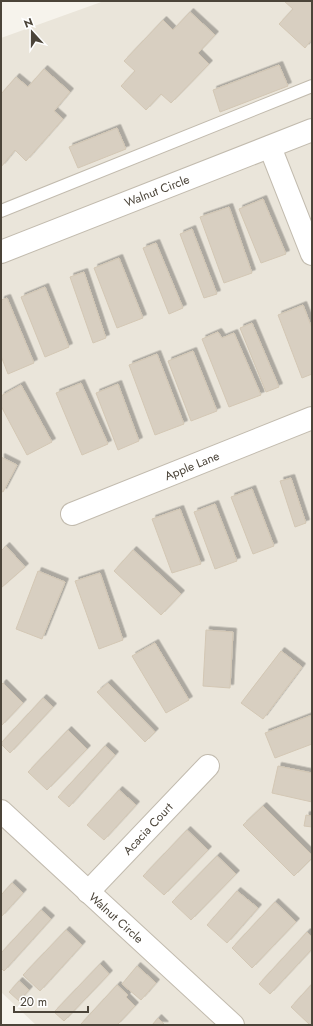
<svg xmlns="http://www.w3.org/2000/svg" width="313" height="1026" viewBox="0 0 313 1026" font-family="Jost,sans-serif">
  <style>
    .residential { fill: #eae5da }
    .building { fill: #d8cfc1; stroke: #d3c7b4; filter: url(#shadow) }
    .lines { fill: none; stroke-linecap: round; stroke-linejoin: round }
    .service-casing { stroke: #c2bbae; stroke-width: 14 }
    .minor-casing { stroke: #c2bbae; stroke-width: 24 }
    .service { stroke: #fff; stroke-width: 12 }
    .minor { stroke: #fff; stroke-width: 22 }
    .labels { text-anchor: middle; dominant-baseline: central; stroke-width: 3; stroke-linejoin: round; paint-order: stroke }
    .street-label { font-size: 12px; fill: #4b4439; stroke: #fff }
  </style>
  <defs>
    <filter id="shadow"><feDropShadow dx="3.5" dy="-3.5" stdDeviation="0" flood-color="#0004"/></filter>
  </defs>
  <rect width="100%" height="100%" fill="#f6f3ec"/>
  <polygon class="residential" points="104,1 312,1 312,1025 36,1025 1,992 1,38"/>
  <g class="building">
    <polygon points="284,1 312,1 312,39 305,48 279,24 293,9"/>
    <polygon points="190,12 215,35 198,53 209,64 171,103 161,94 146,110 121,86 135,71 124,61 163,20 173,30"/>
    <polygon points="279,65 288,86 220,112 213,90"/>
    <polygon points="44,69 70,92 54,111 63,119 26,161 15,150 1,167 1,94 16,77 28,87"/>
    <polygon points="117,128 126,149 78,168 69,147"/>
    <polygon points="263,199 286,254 261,263 239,209"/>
    <polygon points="229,207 252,273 224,283 200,217"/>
    <polygon points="192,229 217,294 204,298 180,234"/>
    <polygon points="156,243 183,308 169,314 143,248"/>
    <polygon points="119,258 143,318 117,328 94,268"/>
    <polygon points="84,272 106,338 93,343 70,277"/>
    <polygon points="45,287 69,347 45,357 21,297"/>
    <polygon points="7,298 34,363 8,374 1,356 1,300"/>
    <polygon points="303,305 312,328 312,374 302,378 278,315"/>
    <polygon points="252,323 279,387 266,392 240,328"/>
    <polygon points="218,332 222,338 234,333 261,395 229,407 202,339"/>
    <polygon points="193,351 217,411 191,421 168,361"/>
    <polygon points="157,354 184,424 155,435 129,365"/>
    <polygon points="81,383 108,444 82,455 56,393"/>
    <polygon points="118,384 139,441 118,450 96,393"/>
    <polygon points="21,385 52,442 27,455 1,406 1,396"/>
    <polygon points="1,457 17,465 3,492 1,491"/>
    <polygon points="291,478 306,523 295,527 280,481"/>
    <polygon points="252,489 274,546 253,554 231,497"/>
    <polygon points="215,504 237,561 215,569 194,512"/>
    <polygon points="180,509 201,564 172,573 152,519"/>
    <polygon points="6,546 25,567 1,588 1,551"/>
    <polygon points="133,550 181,594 161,615 114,571"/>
    <polygon points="38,571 65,582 42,639 16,629"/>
    <polygon points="100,573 123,640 99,649 75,581"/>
    <polygon points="206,630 233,632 230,688 203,686"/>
    <polygon points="155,643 189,700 166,713 132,656"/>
    <polygon points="281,651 302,667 263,719 241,703"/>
    <polygon points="3,683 23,703 1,726 1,685"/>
    <polygon points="108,683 155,732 145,742 97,692"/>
    <polygon points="43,698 53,707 10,753 1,744 1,743"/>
    <polygon points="312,715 312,744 275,758 265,733"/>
    <polygon points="68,730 87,749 47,790 28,772"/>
    <polygon points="105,746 115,755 69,807 58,797"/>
    <polygon points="278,766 312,773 312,802 272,793"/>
    <polygon points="119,790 136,805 104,840 87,825"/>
    <polygon points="263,806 312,855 312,858 294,876 243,825"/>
    <polygon points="306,815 312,816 312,827 304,826"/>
    <polygon points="187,830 208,850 164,895 143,876"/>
    <polygon points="217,856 236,874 191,920 172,902"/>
    <polygon points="12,883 23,893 1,917 1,895"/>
    <polygon points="237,891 258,908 227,943 207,925"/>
    <polygon points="275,902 296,922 252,968 232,948"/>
    <polygon points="41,910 51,919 4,971 1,968 1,953"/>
    <polygon points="66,930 82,945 40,991 23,975"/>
    <polygon points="307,932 312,937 312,949 270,994 259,984"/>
    <polygon points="100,964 109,974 64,1021 54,1012"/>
    <polygon points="137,966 156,983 141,1000 122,984"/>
    <polygon points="19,981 29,990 19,1001 9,992"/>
    <polygon points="312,984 312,1024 310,1025 291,1007"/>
    <polygon points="117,985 128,995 126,997 135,1006 117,1025 80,1025"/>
    <polygon points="158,1018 165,1025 152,1025"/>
  </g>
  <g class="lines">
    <g class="service-casing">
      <polyline id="service" points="1,211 312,86"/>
    </g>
    <g class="minor-casing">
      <g id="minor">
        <polyline points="270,147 312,254"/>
        <polyline points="1,252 312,130"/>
        <polyline points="72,514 312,418"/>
        <polyline points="1,811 233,1025"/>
        <polyline points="88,892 208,766"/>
      </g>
    </g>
    <use href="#service" class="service"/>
    <use href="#minor" class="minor"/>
  </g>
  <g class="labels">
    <g class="street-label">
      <text transform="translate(157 191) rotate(-21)">Walnut Circle</text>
      <text transform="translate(192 466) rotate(-22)">Apple Lane</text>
      <text transform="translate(148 829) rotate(-47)">Acacia Court</text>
      <text transform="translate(116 918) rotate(42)">Walnut Circle</text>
    </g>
  </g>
  <rect width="313" height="1026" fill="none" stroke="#4b4439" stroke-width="4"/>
  <g transform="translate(32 32) rotate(339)" stroke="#ffffff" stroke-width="3" paint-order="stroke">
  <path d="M0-3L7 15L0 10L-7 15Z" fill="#4b4439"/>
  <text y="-6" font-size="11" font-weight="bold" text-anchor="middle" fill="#4b4439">N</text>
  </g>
  <path d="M14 1006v6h74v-6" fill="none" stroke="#4b4439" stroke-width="2"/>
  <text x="20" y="1006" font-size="12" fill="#4b4439" stroke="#ffffff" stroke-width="3" paint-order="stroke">20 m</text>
</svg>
